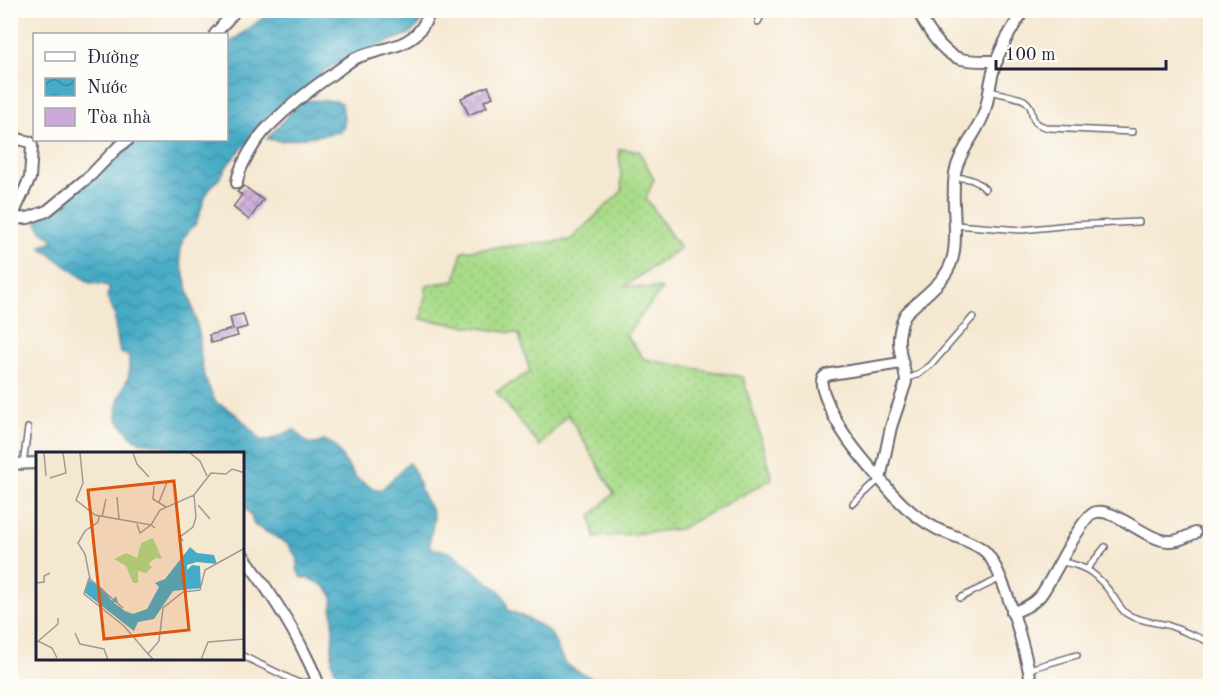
<svg xmlns="http://www.w3.org/2000/svg" width="1221" height="697" viewBox="0 0 1221 697" font-family="'Old Standard TT',serif">
  <style>
    .grass { fill: url(#grass-dots); stroke: #667e62; stroke-width: 1.5 }
    .water { fill: url(#water-waves); stroke: #346680; stroke-width: 1.5 }
    .building { fill: url(#building-cross-hatch) }
    .lines { fill: none; stroke-linecap: round; stroke-linejoin: round }
    .service-casing { stroke: #6c6770; stroke-width: 8 }
    .minor-casing { stroke: #6c6770; stroke-width: 14 }
    .service { stroke: #fff; stroke-width: 5 }
    .minor { stroke: #fff; stroke-width: 10 }
    .inset-road { fill: none; stroke: #a19995; stroke-width: 1.5 }
    .view { fill: #de560e; fill-opacity: 0.15; stroke: #de560e; stroke-width: 3 }
    .inset-edge { fill: none; stroke: #22223b; stroke-width: 3 }
  </style>
  <defs>
    <pattern id="grass-dots" width="8" height="8" patternUnits="userSpaceOnUse" patternTransform="scale(1.5)"><rect width="8" height="8" fill="#a9db89"/><path d="M2 2h.1M6 6h.1" fill="none" stroke="#91bc77" stroke-width="1.8" stroke-linecap="round"/></pattern>
    <pattern id="water-waves" width="16" height="10" patternUnits="userSpaceOnUse" patternTransform="scale(1.5)"><rect width="16" height="10" fill="#46abc6"/><path d="M0 5q4-4 8 0t8 0" fill="none" stroke="#3a8ba2"/></pattern>
    <pattern id="building-cross-hatch" width="8" height="8" patternUnits="userSpaceOnUse" patternTransform="scale(1.5)"><rect width="8" height="8" fill="#cca9d9"/><path d="M0 0l8 8M0 8l8-8" fill="none" stroke="#a589b1"/></pattern>
  </defs>
  <rect width="100%" height="100%" fill="#fdfcf7"/>
  <filter id="ink" filterUnits="userSpaceOnUse"><feTurbulence type="fractalNoise" baseFrequency=".0167" numOctaves="2"/><feDisplacementMap in="SourceGraphic" scale="12" xChannelSelector="R" yChannelSelector="G"/><feConvolveMatrix kernelMatrix="1 2 1 2 8 2 1 2 1" color-interpolation-filters="sRGB"/></filter>
  <filter id="wash" filterUnits="userSpaceOnUse"><feTurbulence type="fractalNoise" baseFrequency=".008" numOctaves="4" result="noise"/><feDisplacementMap in="SourceGraphic" scale="24" xChannelSelector="R" yChannelSelector="G"/><feGaussianBlur stdDeviation="1.35" result="paint"/><feColorMatrix in="noise" values="0 0 0 0 0 0 0 0 0 0 0 0 0 0 0 0 0 1.4 0 .05"/><feComposite in="paint" operator="in"/></filter>
  <g filter="url(#wash)">
    <rect width="100%" height="100%" fill="#f5e8d1"/>
    <polygon class="grass" points="619,149 639,151 654,179 646,198 680,248 625,286 662,289 626,335 644,359 743,377 772,479 680,529 595,538 591,516 614,493 568,414 540,446 496,392 530,372 519,334 421,319 427,285 455,281 462,251 570,240 622,191"/>
    <g class="water">
      <path d="M 272,11 L 427,11 L 424,20 L 409,34 L 360,53 L 326,69 L 250,142 L 242,148 L 229,163 L 218,180 L 211,187 L 206,195 L 196,223 L 183,238 L 181,248 L 180,258 L 182,267 L 200,337 L 199,347 L 204,376 L 216,403 C 239,412 244,423 260,440 C 277,442 280,432 295,430 C 304,442 311,449 325,440 L 334,445 L 356,478 L 372,488 L 381,490 L 409,463 L 415,472 L 421,491 L 431,509 L 434,519 L 430,538 L 430,548 C 457,551 460,560 479,575 C 494,588 505,589 508,610 C 520,615 546,626 552,636 C 556,643 560,656 564,661 C 571,671 586,674 596,681 L 597,686 L 344,686 C 342,677 333,671 332,662 C 331,644 335,627 332,610 C 332,605 333,600 332,596 C 327,584 312,579 301,577 L 297,569 L 298,559 L 288,544 L 254,525 L 251,515 L 243,505 L 243,454 L 179,454 C 174,448 165,445 157,444 C 151,443 144,445 138,441 C 130,437 123,426 117,419 L 118,401 L 129,375 L 129,356 L 120,353 L 115,325 L 115,315 L 107,297 L 110,287 L 101,284 L 90,283 L 40,247 L 53,241 L 51,237 L 43,232 L 36,222 L 70,197 L 130,140 L 226,140 L 227,45 Z"/>
      <path d="M 302,100 L 336,101 L 341,103 C 343,113 347,123 341,132 L 281,141 L 267,139 Z"/>
    </g>
    <g id="blocks">
      <g class="building">
        <polygon points="488,86 493,97 484,101 487,107 469,115 461,98"/>
        <polygon points="244,186 263,200 249,220 233,207 242,195 237,192"/>
        <polygon points="243,314 247,327 236,330 238,336 211,343 209,335 233,329 230,317"/>
      </g>
    </g>
  </g>
  <g filter="url(#ink)">
    <use href="#blocks" fill-opacity="0" stroke="#6c6770" stroke-width="1.5"/>
    <g class="lines">
      <g class="service-casing">
        <g id="service">
          <polyline points="758,22 764,10"/>
          <path d="M 990,91 C 997,93 1018,97 1024,100 C 1039,110 1023,122 1049,128 L 1133,132"/>
          <path d="M 955,178 C 968,177 976,180 985,189"/>
          <polyline points="955,225 1021,230 1071,225 1139,222"/>
          <polyline points="906,379 917,375 931,365 973,317"/>
          <polyline points="23,464 28,428"/>
          <polyline points="853,504 880,479"/>
          <path d="M 1061,562 C 1086,565 1098,575 1113,596 C 1117,602 1121,610 1127,614 C 1138,621 1155,622 1167,625 C 1182,630 1196,637 1210,642"/>
          <polyline points="1087,569 1105,547"/>
          <polyline points="960,598 1001,578"/>
          <polyline points="243,656 299,683 310,682 315,679"/>
          <polyline points="1029,669 1077,655"/>
        </g>
      </g>
      <g class="minor-casing">
        <g id="minor">
          <path d="M 918,10 C 924,25 942,53 958,58 C 969,62 984,61 997,61"/>
          <path d="M 1024,10 C 1011,30 999,49 993,72 C 989,86 989,102 983,116 C 975,136 959,152 955,173 C 952,193 955,214 955,233 C 955,242 955,252 952,260 C 947,278 931,290 918,302 C 914,307 908,310 905,315 C 901,322 900,330 899,337 C 898,353 905,366 906,382 L 891,427 L 880,479 C 896,500 915,518 939,530 C 953,536 969,540 982,549 C 1003,562 1027,659 1032,686"/>
          <polyline points="215,34 236,10"/>
          <path d="M 237,183 C 238,167 257,138 268,127 C 289,106 313,87 337,71 C 343,67 349,61 356,58 C 376,49 404,49 419,31 C 424,25 428,17 431,10"/>
          <polyline points="10,219 28,218 47,211 91,175 117,148 128,140"/>
          <polyline points="11,219 30,178 32,146 30,142 18,139"/>
          <polyline points="10,464 38,463"/>
          <path d="M 880,479 C 857,453 837,429 825,396 C 823,391 820,383 823,378 C 825,375 828,375 831,374 L 901,363"/>
          <path d="M 243,555 C 266,587 289,620 306,656 C 311,666 316,676 319,686"/>
          <path d="M 1012,613 C 1022,609 1032,605 1040,596 C 1052,582 1081,515 1096,512 C 1115,508 1147,541 1169,541 C 1178,542 1187,536 1195,533"/>
        </g>
      </g>
      <use href="#service" class="service"/>
      <use href="#minor" class="minor"/>
    </g>
  </g>
  <g transform="translate(36 452)">
    <rect width="208" height="208" fill="#f5e8d1"/>
    <path d="M 117,86 L 126,107 L 120,106 L 112,112 L 116,115 L 110,121 L 102,119 L 102,131 L 97,131 L 90,114 L 78,107 L 90,101 L 101,106 L 105,91 Z" fill="#a9db89"/>
    <path d="M 154,95 L 161,101 L 178,103 L 181,112 L 161,110 L 151,113 L 151,118 L 156,113 L 164,114 L 165,136 L 137,139 L 118,167 L 102,170 L 98,179 L 48,140 L 53,128 L 67,137 L 76,149 L 80,144 L 82,151 L 77,150 L 89,159 L 97,162 L 111,157 L 123,135 L 119,131 L 129,127 Z" fill="#46abc6"/>
    <path class="inset-road" d="M 8,1 L 10,24M 44,1 L 47,31 L 40,48 L 59,63 L 115,73 L 124,58 L 158,43 L 160,65 L 157,75 L 144,85 L 147,89M 97,1 L 101,12 L 113,25M 154,1 L 164,9 L 171,24M 14,26 L 30,21 L 27,1M 118,34 L 117,47 L 130,55M 158,43 L 175,21 L 190,22 L 196,17 L 209,21M 81,45 L 83,67M 123,50 L 131,30M 162,53 L 174,67M 63,64 L 62,70 L 49,79 L 42,91 L 49,102 L 54,127 L 87,156M 66,65 L 70,47M 101,72 L 104,81 L 115,73 L 119,76M 53,126 L 48,142 L 88,174 L 112,202M 0,131 L 8,130 L 8,124 L 14,121M 39,181 L 44,192 L 68,197 L 72,208M 2,189 L 16,196 L 21,206M 0,191 L 22,172 L 22,166M 118,208 L 112,202 L 123,189 L 127,156 L 147,140 L 164,138 L 169,118 L 209,96M 165,208 L 172,190 L 209,187"/>
    <path class="view" d="M 138,29 L 153,178 L 68,187 L 52,38 Z"/>
    <rect width="208" height="208" class="inset-edge"/>
  </g>
  <rect width="1221" height="697" fill="none" stroke="#fdfcf7" stroke-width="36"/>
  <rect x="33" y="33" width="195" height="108" fill="#fdfcf7" stroke="#a5a5ac" stroke-width="1.5"/>
  <rect x="45" y="52" width="30" height="9" fill="#ffffff" stroke="#a5a5ac" stroke-width="1.5"/>
  <text x="87" y="63" font-size="18" fill="#22223b">Đường</text>
  <rect x="45" y="78" width="30" height="18" fill="url(#water-waves)" stroke="#a5a5ac" stroke-width="1.5"/>
  <text x="87" y="93" font-size="18" fill="#22223b">Nước</text>
  <rect x="45" y="108" width="30" height="18" fill="#cca9d9" stroke="#a5a5ac" stroke-width="1.5"/>
  <text x="87" y="123" font-size="18" fill="#22223b">Tòa nhà</text>
  <path d="M996 60v9h170v-9" fill="none" stroke="#22223b" stroke-width="3"/>
  <text x="1005" y="60" font-size="18" fill="#22223b" stroke="#fdfcf7" stroke-width="4.5" paint-order="stroke">100 m</text>
</svg>
